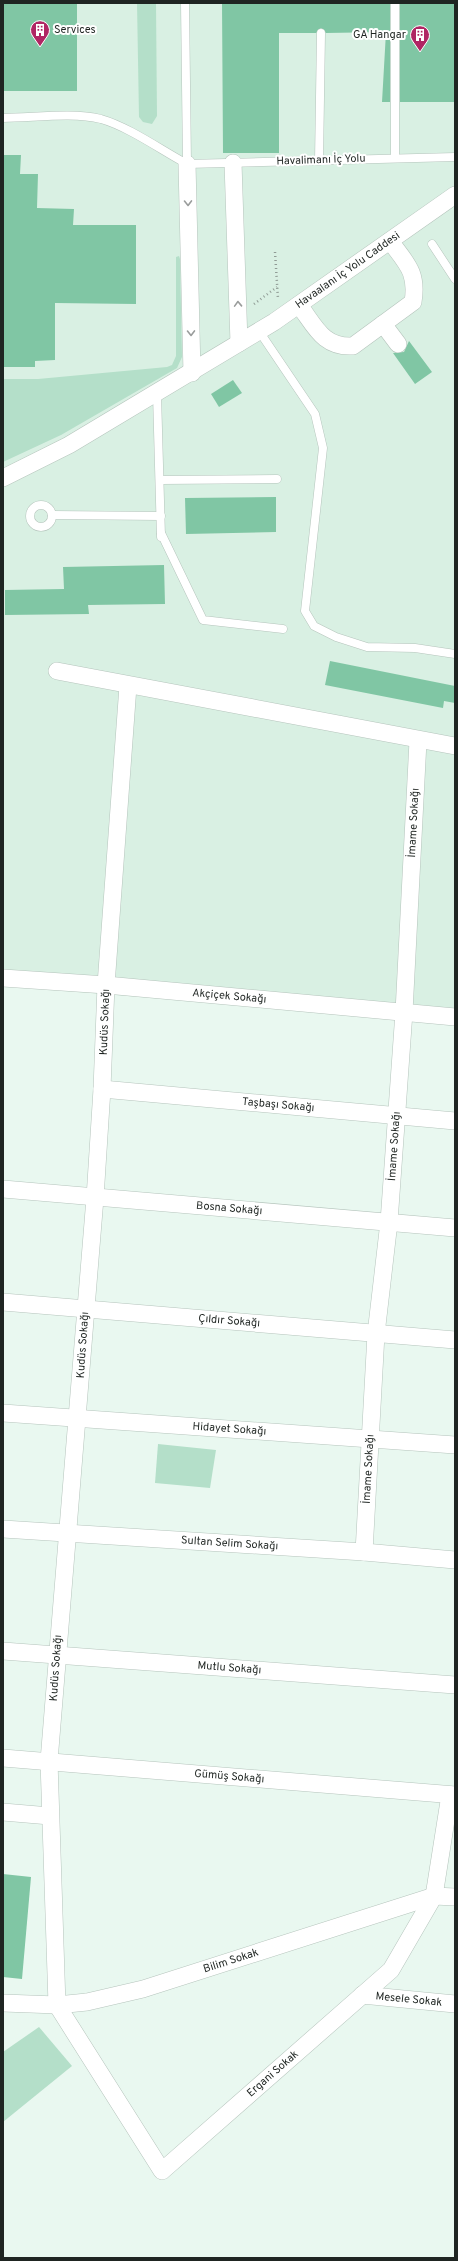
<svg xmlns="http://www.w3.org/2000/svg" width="458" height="2261" viewBox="0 0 458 2261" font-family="Overpass,sans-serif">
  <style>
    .built { fill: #d9f0e3 }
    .green { fill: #b4dfc9 }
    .building { fill: #80c6a4 }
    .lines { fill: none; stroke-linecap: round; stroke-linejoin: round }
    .service-casing { stroke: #b5c4bc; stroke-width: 9 }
    .minor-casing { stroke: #b5c4bc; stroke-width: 18 }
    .path { stroke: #909b95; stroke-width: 2.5; stroke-dasharray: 1 3; stroke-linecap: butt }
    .service { stroke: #fff; stroke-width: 8 }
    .minor { stroke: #fff; stroke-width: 17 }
    .oneway { stroke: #9a9d9c }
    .labels { text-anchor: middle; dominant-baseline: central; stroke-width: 4; stroke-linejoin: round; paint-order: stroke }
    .poi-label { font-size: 11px; fill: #1f2522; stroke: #fff; text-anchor: start }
    .street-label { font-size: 11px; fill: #1f2522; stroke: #fff }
  </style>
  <rect width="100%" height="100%" fill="#e9f8f0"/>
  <polygon class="built" points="3,3 455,3 455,1022 3,986"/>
  <g class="green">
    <polygon points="137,3 156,3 157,116 152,124 143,122 139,117"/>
    <polygon points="179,256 180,259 182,357 177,368 61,435 3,462 3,379 38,379 167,367 172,365 176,356 176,257"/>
    <polygon points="158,1444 216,1450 210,1488 155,1483"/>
    <polygon points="39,2027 72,2066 3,2122 3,2052"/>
  </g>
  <g class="building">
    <rect x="3" y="3" width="74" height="88"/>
    <polygon points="222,3 390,3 390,102 382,102 386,32 326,33 321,28 316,33 279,33 279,153 223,153"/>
    <rect x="400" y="3" width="55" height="99"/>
    <polygon points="3,155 21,155 20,174 38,174 37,208 74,209 73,225 136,225 136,304 55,303 55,360 35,361 35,367 3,367"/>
    <polygon points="409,341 432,372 415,384 393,353 404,352"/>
    <polygon points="233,380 242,393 219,407 211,394"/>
    <polygon points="276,497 276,532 186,534 185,498"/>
    <polygon points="164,565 165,604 88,605 89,614 5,615 5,590 64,589 63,567"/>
    <polygon points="330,661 455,686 455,703 444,701 443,708 325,685"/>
    <polygon points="3,1874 31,1877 22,1979 3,1977"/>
  </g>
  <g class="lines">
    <g class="service-casing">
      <g id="service">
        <polyline points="185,3 187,164"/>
        <polyline points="395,3 395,158"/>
        <path d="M 3,118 C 33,118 72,112 101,119 C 129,127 161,150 187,164"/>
        <polyline points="319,161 321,33"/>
        <polyline points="187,164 455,157"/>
        <polyline points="432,244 455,279"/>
        <polyline points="259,331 315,414 323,448 305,611 314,626 336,637 367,647 415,648 455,654"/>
        <polyline points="157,394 161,537"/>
        <polyline points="160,480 277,479"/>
        <circle cx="41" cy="516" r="11"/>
        <polyline points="52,515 161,516"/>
        <polyline points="161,533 203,620 283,629"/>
      </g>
    </g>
    <g class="minor-casing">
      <g id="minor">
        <polyline points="233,163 239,343"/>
        <polyline points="187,164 192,373"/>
        <path d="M 299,305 C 315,326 323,348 353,346 L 413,302 C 418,272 406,263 390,241"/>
        <polyline points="383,324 398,344"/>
        <path id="s1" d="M 3,478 L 69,445 L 274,322 L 455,195"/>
        <polyline points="57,671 455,746"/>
        <path id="s2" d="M 128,686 L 106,985 L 102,1089 L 95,1198 L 49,1761 L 57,2005 L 162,2171 L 391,1970 L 434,1896 L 450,1795"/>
        <path id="s3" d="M 3,978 L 106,985 L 455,1017"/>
        <path id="s4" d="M 102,1089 L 455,1121"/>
        <path id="s5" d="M 3,1189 L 455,1228"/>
        <path id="s6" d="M 3,1302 L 455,1340"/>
        <path id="s7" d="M 3,1413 L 455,1445"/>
        <path id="s8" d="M 3,1529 L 364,1552 L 455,1560"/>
        <path id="s9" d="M 364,1552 L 376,1334 L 389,1222 L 404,1012 L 418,741"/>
        <path id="s10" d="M 3,1651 L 455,1685"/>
        <path id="s11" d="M 3,1758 L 455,1795"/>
        <polyline points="3,1812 50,1816"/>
        <path id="s12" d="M 362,1995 L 455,2004"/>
        <path id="s13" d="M 3,2003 L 57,2005 L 87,2002 L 143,1989 L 434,1896 L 455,1897"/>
      </g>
    </g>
    <g class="path">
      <polyline points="275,252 278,299"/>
      <polyline points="254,304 277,287"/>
    </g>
    <use href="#service" class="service"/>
    <use href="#minor" class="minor"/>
  </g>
  <defs><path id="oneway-chevron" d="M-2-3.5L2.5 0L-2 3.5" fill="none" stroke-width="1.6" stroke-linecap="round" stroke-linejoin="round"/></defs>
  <g class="oneway">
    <use href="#oneway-chevron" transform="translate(188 203) rotate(89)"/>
    <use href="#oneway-chevron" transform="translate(238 304) rotate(-92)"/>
    <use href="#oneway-chevron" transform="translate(191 333) rotate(89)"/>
  </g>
  <defs>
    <g id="building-pin" transform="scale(1)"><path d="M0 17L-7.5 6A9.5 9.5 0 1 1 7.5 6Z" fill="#b02563" stroke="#fff"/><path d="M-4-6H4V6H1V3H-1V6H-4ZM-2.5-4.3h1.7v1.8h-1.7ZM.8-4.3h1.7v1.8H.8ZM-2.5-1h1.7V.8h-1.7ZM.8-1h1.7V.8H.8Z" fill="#fff"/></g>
  </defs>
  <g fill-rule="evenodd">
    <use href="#building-pin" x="40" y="30"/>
    <use href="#building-pin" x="420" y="35"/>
  </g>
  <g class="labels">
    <g class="poi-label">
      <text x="54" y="30">Services</text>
      <text x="406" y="35" text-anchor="end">GA Hangar</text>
    </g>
    <g class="street-label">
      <text transform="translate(321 160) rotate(-2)">Havalimanı İç Yolu</text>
      <text stroke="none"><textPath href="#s1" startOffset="403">Havaalanı İç Yolu Caddesi</textPath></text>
      <text stroke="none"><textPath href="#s9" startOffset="731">İmame Sokağı</textPath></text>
      <text stroke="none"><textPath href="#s3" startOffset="227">Akçiçek Sokağı</textPath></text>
      <text transform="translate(105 1022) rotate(-88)">Kudüs Sokağı</text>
      <text stroke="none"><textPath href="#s4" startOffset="177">Taşbaşı Sokağı</textPath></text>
      <text stroke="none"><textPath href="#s9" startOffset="407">İmame Sokağı</textPath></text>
      <text stroke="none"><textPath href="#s5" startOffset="227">Bosna Sokağı</textPath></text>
      <text stroke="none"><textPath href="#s6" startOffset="227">Çıldır Sokağı</textPath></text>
      <text transform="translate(83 1345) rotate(-86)">Kudüs Sokağı</text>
      <text stroke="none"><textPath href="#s7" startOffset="227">Hidayet Sokağı</textPath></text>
      <text stroke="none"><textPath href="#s9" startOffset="83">İmame Sokağı</textPath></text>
      <text stroke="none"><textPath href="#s8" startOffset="227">Sultan Selim Sokağı</textPath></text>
      <text transform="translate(56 1668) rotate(-86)">Kudüs Sokağı</text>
      <text stroke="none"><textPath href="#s10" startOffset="227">Mutlu Sokağı</textPath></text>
      <text stroke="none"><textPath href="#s11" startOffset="227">Gümüş Sokağı</textPath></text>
      <text stroke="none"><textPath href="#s13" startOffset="234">Bilim Sokak</textPath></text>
      <text stroke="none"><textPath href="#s12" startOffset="47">Mesele Sokak</textPath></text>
      <text stroke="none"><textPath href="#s2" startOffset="1666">Ergani Sokak</textPath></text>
    </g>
  </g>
  <rect width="458" height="2261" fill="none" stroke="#1f2522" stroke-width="8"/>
</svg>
